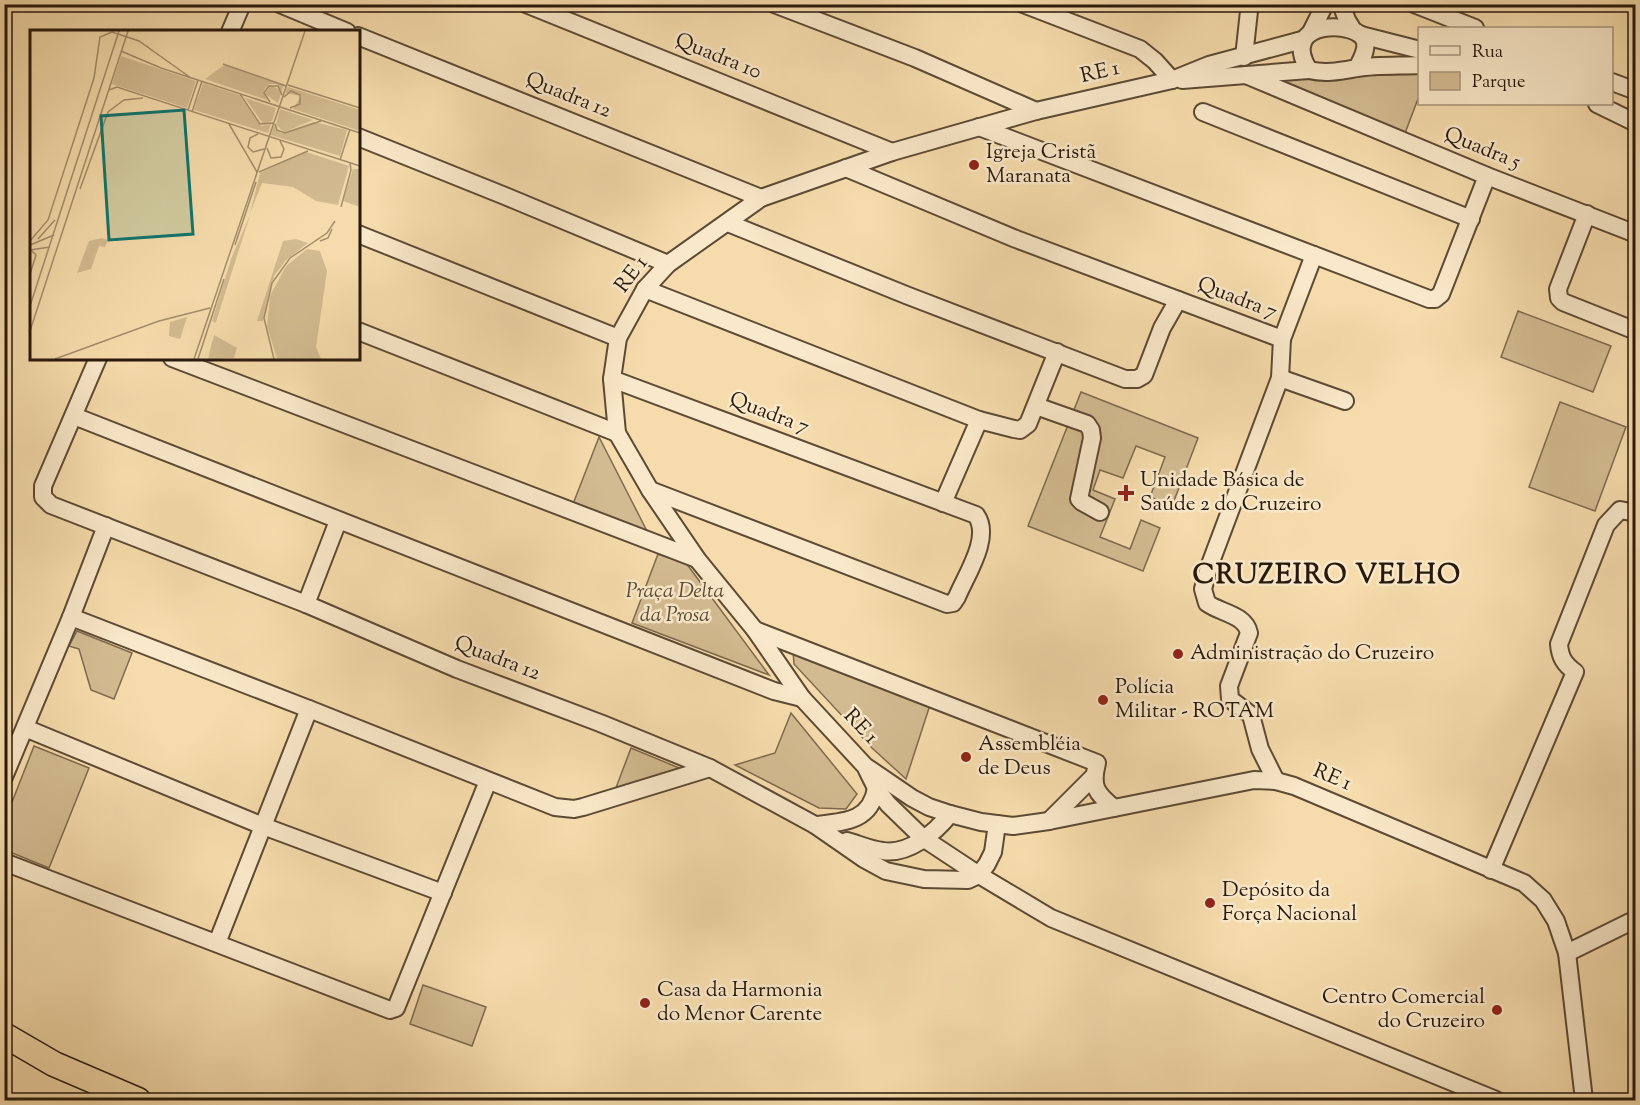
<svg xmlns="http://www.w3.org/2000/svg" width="1640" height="1105" viewBox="0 0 1640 1105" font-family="'Sorts Mill Goudy',serif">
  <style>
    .green { fill: #d3bb91; stroke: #7e6a4e; stroke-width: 1.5 }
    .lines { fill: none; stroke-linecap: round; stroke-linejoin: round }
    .minor-casing { stroke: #5c4a34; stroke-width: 20 }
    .highway-casing { stroke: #28190c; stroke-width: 27 }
    .minor { stroke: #f9e8c9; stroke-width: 16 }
    .highway { stroke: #f6dcac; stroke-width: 24 }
    .poi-dot { fill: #8f2418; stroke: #f9e8c9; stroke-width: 2 }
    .labels { text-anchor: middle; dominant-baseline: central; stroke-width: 5; stroke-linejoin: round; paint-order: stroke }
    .street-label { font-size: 21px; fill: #28190c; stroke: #f9e8c9 }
    .poi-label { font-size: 21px; fill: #28190c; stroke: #f9e8c9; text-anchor: start }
    .park-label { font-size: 21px; font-style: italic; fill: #5b4a34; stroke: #f9e8c9 }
    .district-label { font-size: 27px; font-weight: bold; letter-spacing: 1.5px; fill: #28190c; stroke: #f9e8c9 }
    .inset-road { fill: none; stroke: #a48e6c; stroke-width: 1.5 }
    .view { fill: #0f766e; fill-opacity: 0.15; stroke: #0f766e; stroke-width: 3 }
    .inset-edge { fill: none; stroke: #28190c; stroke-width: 3 }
  </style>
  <rect width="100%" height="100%" fill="#f6dcac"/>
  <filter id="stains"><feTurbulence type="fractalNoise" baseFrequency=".00333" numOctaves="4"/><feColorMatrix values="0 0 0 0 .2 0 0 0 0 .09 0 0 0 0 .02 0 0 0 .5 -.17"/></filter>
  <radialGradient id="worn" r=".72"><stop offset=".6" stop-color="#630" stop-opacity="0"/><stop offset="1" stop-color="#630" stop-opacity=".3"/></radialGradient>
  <g class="green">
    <polygon points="1419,74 1419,96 1404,136 1267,81 1360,75"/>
    <polygon points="1518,311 1611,346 1593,392 1501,357"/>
    <polygon points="1081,392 1198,438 1172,506 1150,497 1165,457 1136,446 1123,478 1100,470 1093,490 1115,499 1100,537 1130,549 1141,520 1160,528 1143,571 1028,526"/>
    <polygon points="1560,402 1626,427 1595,511 1529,487"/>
    <polygon points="599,437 648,533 573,504"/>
    <polygon points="658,554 686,563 769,675 632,623"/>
    <polygon points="77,631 132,653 114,699 91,690 79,649 69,646"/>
    <polygon points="793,651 931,702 906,779 872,748 794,664"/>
    <polygon points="791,713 857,794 846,809 819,808 735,765 775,753"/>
    <polygon points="34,746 89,768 49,868 5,850 5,820"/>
    <polygon points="631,748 684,770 614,793"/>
    <polygon points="423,985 486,1007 472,1046 410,1024"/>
  </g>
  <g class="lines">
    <g class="minor-casing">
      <g id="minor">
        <polyline points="280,4 347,32"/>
        <polyline points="526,4 892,152"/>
        <polyline points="774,4 915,58 1036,111"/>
        <polyline points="1023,4 1140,49 1155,61 1172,80"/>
        <polyline points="1341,4 1347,20 1353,30"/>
        <polyline points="1414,4 1475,28"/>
        <polyline points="230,32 242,4"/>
        <polyline points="1311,32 1325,4"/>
        <polyline points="1361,35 1420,50"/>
        <polyline points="358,36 761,198"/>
        <polyline points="1302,40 1209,65 1172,80 1036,111 892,152 761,198 668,264 645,289 618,338 612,379 617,433 650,490 697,559 755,630 802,698 865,766 912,798 929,807 950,814 981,822 1013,826 1049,821 1254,780 1276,781 1294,786 1524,883 1543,900 1556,921 1567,953 1584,1100"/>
        <polyline points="1244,57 1249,11 1248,4"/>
        <path d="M 1357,68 C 1361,60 1367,51 1365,42 C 1360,19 1277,19 1309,70 C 1326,74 1340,71 1357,68 C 1377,65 1399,66 1420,65"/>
        <polyline points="1246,75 1487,176 1636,234"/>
        <polyline points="1182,80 1309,70"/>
        <polyline points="1612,82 1636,91"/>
        <polyline points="1597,104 1636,123"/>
        <polyline points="1203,112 1471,219"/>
        <polyline points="979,127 1429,299 1435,299 1441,294 1487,176"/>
        <polyline points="358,137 505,196 668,264"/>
        <path d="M 846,168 L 1016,239 L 1282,339 L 1280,378 L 1209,567 L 1203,589 L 1207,603 C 1220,613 1245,614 1249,633 L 1229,686 L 1230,699 L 1251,715 L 1260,749 L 1276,781"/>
        <polyline points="1587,214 1558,289 1559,298 1563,302 1636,331"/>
        <polyline points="728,223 906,295 1125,379 1137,379 1144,375 1162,328 1178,300"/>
        <polyline points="358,234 618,338"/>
        <polyline points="645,289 979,420 1014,429 1020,430 1028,424 1057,352"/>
        <polyline points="358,331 617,433"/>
        <polyline points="1282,339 1314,255"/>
        <polyline points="98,358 43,486 43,497 51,505 306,604 457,669 600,723 710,768 815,825 864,859 886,871 924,879 968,880 979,875 987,864 993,852 997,824"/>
        <polyline points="172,358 697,559"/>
        <polyline points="1280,378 1345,401"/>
        <path d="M 612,379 L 976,515 C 992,537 966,575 957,597 L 953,603 L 947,604 L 650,490"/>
        <polyline points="1036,406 1087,424 1091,430 1092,438 1079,499 1082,502 1100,512"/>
        <polyline points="74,416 774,691 802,698"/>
        <polyline points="943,503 979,420"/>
        <polyline points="306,604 338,521"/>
        <polyline points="71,617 314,711 555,807 574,809 583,807 710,768"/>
        <path d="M 755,630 L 1097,763 C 1091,787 1096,793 1114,808"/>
        <polyline points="25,728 263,826 443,893"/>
        <polyline points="867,770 876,788 888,804 923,838 979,875 1051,918 1496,1100"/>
        <polyline points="4,777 71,617 106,526"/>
        <polyline points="1049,821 1094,776"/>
        <path d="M 815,825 C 843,822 871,822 876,788"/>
        <path d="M 847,841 C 858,844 871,850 883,851 C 908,855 935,833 950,814"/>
        <polyline points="4,862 390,1010 396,1008 488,781"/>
        <path d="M 1491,870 L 1575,672 C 1564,664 1560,657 1559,644 L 1606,525 L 1620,510 L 1636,513"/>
        <polyline points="217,943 309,709"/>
        <polyline points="1567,953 1630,922 1636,922"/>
      </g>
    </g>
    <g class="highway-casing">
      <polyline id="highway" points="4,1035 54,1064 138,1100"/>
    </g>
    <use href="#minor" class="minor"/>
    <use href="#highway" class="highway"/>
  </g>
  <g class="poi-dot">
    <circle cx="974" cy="165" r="6"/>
    <path d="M1123 484h6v6h6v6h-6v6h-6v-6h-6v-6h6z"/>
    <circle cx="1178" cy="654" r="6"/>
    <circle cx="1103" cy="700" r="6"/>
    <circle cx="966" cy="757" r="6"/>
    <circle cx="1210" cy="903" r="6"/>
    <circle cx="645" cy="1003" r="6"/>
    <circle cx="1497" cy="1010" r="6"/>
  </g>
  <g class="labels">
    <g class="street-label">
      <text transform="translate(718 57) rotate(22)">Quadra 10</text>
      <text transform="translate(1100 73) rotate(-13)">RE 1</text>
      <text transform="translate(568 96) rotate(22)">Quadra 12</text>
      <text transform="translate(1482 149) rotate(22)">Quadra 5</text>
      <text transform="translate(632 275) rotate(-53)">RE 1</text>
      <text transform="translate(1237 299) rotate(21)">Quadra 7</text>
      <text transform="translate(769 414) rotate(21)">Quadra 7</text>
      <text transform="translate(497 659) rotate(21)">Quadra 12</text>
      <text transform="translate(860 727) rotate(47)">RE 1</text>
      <text transform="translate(1332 778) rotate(23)">RE 1</text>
    </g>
    <g class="poi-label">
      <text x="986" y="153">Igreja Cristã<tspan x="986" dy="24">Maranata</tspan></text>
      <text x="1140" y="481">Unidade Básica de<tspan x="1140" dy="24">Saúde 2 do Cruzeiro</tspan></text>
      <text x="1190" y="654">Administração do Cruzeiro</text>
      <text x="1115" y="688">Polícia<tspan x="1115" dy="24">Militar - ROTAM</tspan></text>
      <text x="978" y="745">Assembléia<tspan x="978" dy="24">de Deus</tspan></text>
      <text x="1222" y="891">Depósito da<tspan x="1222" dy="24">Força Nacional</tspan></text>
      <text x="657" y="991">Casa da Harmonia<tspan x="657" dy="24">do Menor Carente</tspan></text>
      <text x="1485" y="998" text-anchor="end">Centro Comercial<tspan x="1485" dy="24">do Cruzeiro</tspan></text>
    </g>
    <g class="park-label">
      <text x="675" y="592">Praça Delta<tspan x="675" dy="24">da Prosa</tspan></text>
    </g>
    <g class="district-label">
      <text x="1327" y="576">CRUZEIRO VELHO</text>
    </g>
  </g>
  <g transform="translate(30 30)">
    <rect width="330" height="330" fill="#f6dcac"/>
    <path d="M 91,26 L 166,51 L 157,78 L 82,54 ZM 194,35 L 254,54 L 248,73 L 235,64 L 241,55 L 252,62 L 247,54 L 240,54 L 235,58 L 234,63 L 237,70 L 175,49 ZM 173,53 L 209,65 L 231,96 L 241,94 L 238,103 L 164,80 ZM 258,57 L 330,80 L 330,101 L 263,79 L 271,66 L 255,63 ZM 215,68 L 246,78 L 242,91 L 234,95 ZM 250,79 L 283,90 L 254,102 L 246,95 ZM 284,92 L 317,100 L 310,126 L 241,105 L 244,96 L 251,103 ZM 276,122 L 319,136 L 308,175 L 286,171 L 263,157 L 232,153 L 220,183 L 230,143 ZM 323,139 L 330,139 L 330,177 L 313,171 ZM 220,185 L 186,292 L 185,293 L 182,291 L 201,229 ZM 72,208 L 78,210 L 75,217 L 69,216 L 61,239 L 47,243 L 59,211 ZM 266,209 L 278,213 L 256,230 L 244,246 L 233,291 L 227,291 L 253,211 ZM 277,219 L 290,221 L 297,241 L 286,317 L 291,329 L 247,329 L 237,296 L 240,266 L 256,236 ZM 157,287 L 150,309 L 139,306 L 140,292 ZM 184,305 L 207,318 L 204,328 L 178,329 Z" fill="#d3bb91"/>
    <path class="inset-road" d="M 91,21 L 131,38 L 330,103M 193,34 L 256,56M 258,55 L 330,78M 79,60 L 87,57 L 330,136M 210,64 L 230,94 L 243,93M 254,67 L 261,61 L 270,65 L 270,74 L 260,78M 240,72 L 234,63 L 239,56 L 248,56 L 252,65M 158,80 L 168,50M 162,82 L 172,51M 199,94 L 227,142M 245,94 L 247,100 L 255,103 L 291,91M 228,104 L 220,108 L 218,117 L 223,122 L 234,119M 237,118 L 241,128 L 251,127 L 254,119 L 250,111M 310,130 L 320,99M 229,142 L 278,121M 50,159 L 78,82 L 94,70 L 113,68M 311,177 L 321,140 L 320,133M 8,209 L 25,190M 0,211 L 18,190 L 64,48 L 70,7 L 82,2 L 109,11 L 161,48M 290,211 L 298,208 L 302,199M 0,215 L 24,205M 205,215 L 226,152M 0,220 L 20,217M 0,244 L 6,225 L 1,220M 0,276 L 89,1M 0,301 L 98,1M 25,329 L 129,291 L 180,278M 164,329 L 275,1M 168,329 L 194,249M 244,329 L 234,288 L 242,253 L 260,228 L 297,203 L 305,191"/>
    <path class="view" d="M 154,80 L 163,204 L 79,210 L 71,86 Z"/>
    <rect width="330" height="330" class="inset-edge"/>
  </g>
  <rect width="1640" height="1105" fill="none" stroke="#f6dcac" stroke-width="24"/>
  <rect x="6" y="6" width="1628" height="1093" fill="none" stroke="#28190c" stroke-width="3"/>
  <rect x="12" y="12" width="1616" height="1081" fill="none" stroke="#28190c" stroke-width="1.5"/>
  <rect x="1418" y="27" width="195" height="78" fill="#f9e8c9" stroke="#a5957d" stroke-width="1.5"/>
  <rect x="1430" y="46" width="30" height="9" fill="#f9e8c9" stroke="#a5957d" stroke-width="1.5"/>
  <text x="1472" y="57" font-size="18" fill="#28190c">Rua</text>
  <rect x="1430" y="72" width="30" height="18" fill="#d3bb91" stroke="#a5957d" stroke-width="1.5"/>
  <text x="1472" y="87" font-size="18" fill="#28190c">Parque</text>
  <rect width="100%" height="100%" filter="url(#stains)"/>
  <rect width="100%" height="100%" fill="url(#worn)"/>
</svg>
